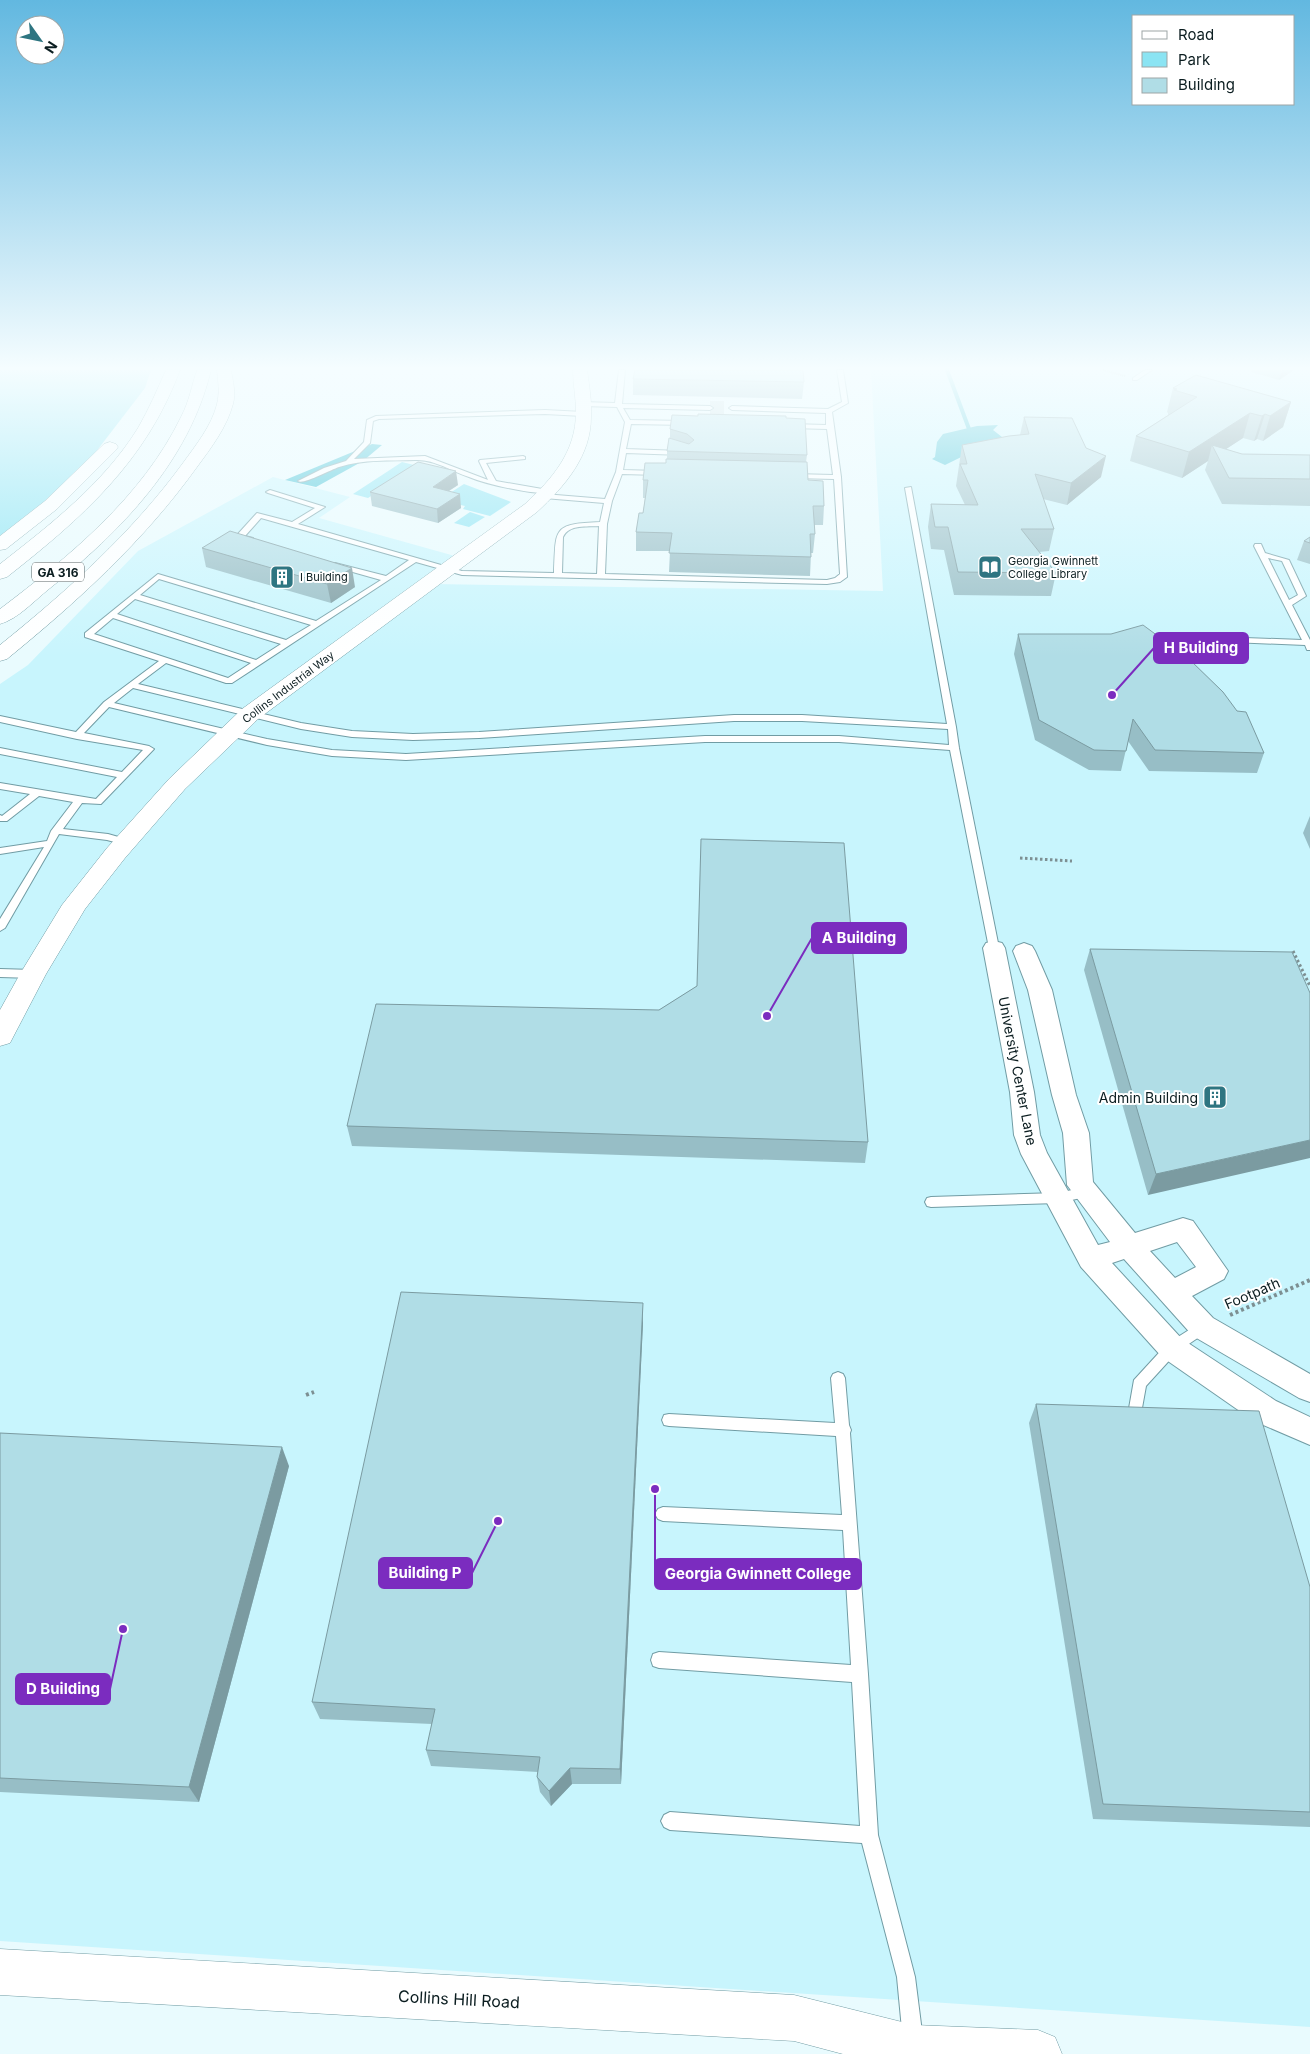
<svg xmlns="http://www.w3.org/2000/svg" width="1310" height="2054" viewBox="0 0 1310 2054" font-family="Inter,sans-serif">
  <style>
    .built { fill: #c8f5fd }
    .green { fill: #8be4f3 }
    .water { fill: #39bfd3 }
    .lines { fill: none; stroke-linecap: round; stroke-linejoin: round }
    .stream { stroke: #39bfd3; stroke-width: 4 }
    .minor-tunnel { stroke: #c8dadd; stroke-width: 14; stroke-dasharray: 14 8; stroke-linecap: butt }
    .service-casing { stroke: #719ca4; stroke-width: 2 }
    .minor-casing { stroke: #719ca4; stroke-width: 2 }
    .tertiary-casing { stroke: #719ca4; stroke-width: 1 }
    .motorway-casing { stroke: #719ca4; stroke-width: 1 }
    .path-far2 { stroke: #7d8f92; stroke-width: 2; stroke-dasharray: 1 1; stroke-linecap: butt }
    .path-far1 { stroke: #7d8f92; stroke-width: 3; stroke-dasharray: 2.5 2.5; stroke-linecap: butt }
    .path { stroke: #7d8f92; stroke-width: 4; stroke-dasharray: 3 3; stroke-linecap: butt }
    .service { fill: #fff; fill-rule: evenodd }
    .minor { fill: #fff; fill-rule: evenodd }
    .tertiary { fill: #fff; fill-rule: evenodd }
    .motorway { fill: #fff; fill-rule: evenodd }
    .wall { fill: #97bec6 }
    .shaded-wall { fill: #7b9ba1 }
    .building { fill: #b0dde6; stroke: #7b9ba1 }
    .labels { text-anchor: middle; dominant-baseline: central; stroke-width: 4; stroke-linejoin: round; paint-order: stroke }
    .far-poi-label { font-size: 11px; fill: #0b1d20; stroke: #fff; text-anchor: start }
    .far-street-label { font-size: 11px; fill: #0b1d20; stroke: #fff }
    .shield { fill: #fff; stroke: #546163; stroke-width: 1 }
    .shield-label { font-size: 12px; font-weight: bold; fill: #0b1d20 }
    .street-label { font-size: 14px; fill: #0b1d20; stroke: #fff }
    .poi-label { font-size: 14px; fill: #0b1d20; stroke: #fff; text-anchor: end }
    .near-street-label { font-size: 16px; fill: #0b1d20; stroke: #fff }
    .leader { fill: none; stroke: #7b2cbf; stroke-width: 2 }
    .callout-dot { fill: #7b2cbf; stroke: #fff; stroke-width: 2 }
    .callout { fill: #7b2cbf; stroke: #7b2cbf; stroke-width: 2 }
    .callout-label { font-size: 15px; text-anchor: middle; font-weight: bold; fill: #fff }
  </style>
  <rect width="100%" height="100%" fill="#e9fbfe"/>
  <polygon class="built" points="871,370 1310,370 1310,2027 0,1941 0,1037 14,1008 0,1008 0,684 28,665 138,551 273,477 350,497 319,518 462,558 433,584 883,591"/>
  <g class="green">
    <polygon points="0,370 151,370 145,388 72,483 0,536"/>
    <polygon points="402,462 422,467 408,471 368,498 353,494"/>
    <polygon points="464,484 511,502 490,516 463,509 465,506 439,500"/>
    <polygon points="470,512 485,517 469,527 454,523"/>
  </g>
  <g class="water">
    <polygon points="998,425 993,430 1002,437 945,465 932,459 935,457 937,442 943,434 977,426"/>
    <polygon points="372,444 382,445 363,461 316,487 285,480"/>
  </g>
  <g class="lines">
    <polyline class="stream" points="947,370 969,429"/>
    <polyline class="minor-tunnel" points="710,408 732,408"/>
    <g class="service-casing">
      <g id="service">
        <path d="M 619,370 L 625,370 L 622,404 L 710,406 L 713,408 L 710,410 L 623,408 L 630,420 L 685,421 L 688,423 L 685,425 L 631,424 L 626,449 L 682,451 L 685,453 L 682,455 L 626,453 L 623,470 L 658,471 L 661,473 L 658,475 L 622,474 L 612,501 L 607,524 L 605,574 L 827,580 L 835,578 L 840,574 L 834,479 L 794,478 L 791,476 L 794,474 L 833,475 L 827,429 L 791,428 L 788,426 L 791,424 L 826,425 L 826,413 L 732,410 L 729,408 L 732,406 L 828,409 L 842,402 L 837,370 L 843,370 L 848,403 L 832,412 L 841,477 L 847,577 L 840,582 L 827,584 L 462,575 L 416,562 L 232,683 L 226,683 L 166,663 L 138,684 L 301,723 L 352,731 L 413,734 L 479,732 L 734,715 L 802,715 L 947,724 L 905,488 L 911,487 L 956,727 L 959,748 L 999,948 L 998,951 L 990,951 L 989,948 L 950,750 L 839,742 L 705,742 L 406,760 L 332,756 L 267,745 L 109,707 L 84,733 L 149,746 L 154,749 L 101,804 L 82,803 L 63,829 L 108,834 L 129,840 L 131,842 L 126,845 L 107,840 L 59,834 L 5,928 L 0,931 L 0,919 L 44,847 L 0,854 L 0,848 L 47,841 L 51,831 L 73,802 L 39,796 L 7,821 L 0,821 L 0,815 L 2,816 L 30,794 L 0,789 L 0,783 L 96,799 L 117,777 L 0,754 L 0,748 L 122,772 L 143,750 L 77,739 L 0,722 L 0,716 L 76,732 L 104,702 L 159,661 L 85,637 L 85,633 L 158,574 L 316,621 L 381,580 L 335,567 L 335,563 L 386,576 L 409,560 L 261,518 L 245,536 L 253,538 L 253,542 L 237,539 L 237,535 L 257,513 L 292,522 L 315,508 L 268,493 L 266,492 L 270,490 L 325,507 L 298,524 L 462,571 L 554,573 C 556,528 552,524 600,522 L 604,503 L 544,498 L 540,496 L 544,494 L 605,499 L 616,472 L 625,422 L 617,407 L 582,406 L 579,404 L 582,402 L 615,403 ZM 599,526 L 597,574 L 562,573 L 563,537 C 569,524 587,527 599,526 ZM 159,579 L 311,625 L 286,640 L 140,595 ZM 135,599 L 281,644 L 256,660 L 117,614 ZM 113,618 L 251,663 L 228,678 L 94,634 ZM 133,688 L 301,729 L 352,737 L 413,740 L 479,738 L 734,721 L 802,721 L 948,729 L 949,745 L 839,736 L 705,736 L 406,754 L 332,750 L 267,739 L 114,703 Z"/>
        <polygon points="1145,370 1152,370 1137,380 1133,380 1133,378"/>
        <path d="M 545,410 L 583,412 L 586,414 L 583,416 L 545,414 L 379,419 L 373,421 L 370,443 L 354,459 L 425,456 L 488,480 L 479,461 L 480,460 L 523,456 L 525,457 L 525,459 L 486,463 L 496,481 L 548,490 L 550,491 L 550,493 C 534,495 485,484 469,477 C 451,471 434,459 415,460 C 390,461 363,459 339,467 C 330,470 303,485 298,481 L 324,468 L 346,461 L 364,442 L 367,420 L 376,416 Z"/>
        <path d="M 1255,544 L 1261,544 L 1265,553 L 1289,560 L 1306,596 L 1292,605 L 1310,640 L 1310,650 L 1307,650 L 1305,645 L 1160,639 L 1160,635 L 1163,635 L 1302,640 L 1254,546 ZM 1268,558 L 1282,561 L 1298,595 L 1289,600 Z"/>
        <polygon points="0,969 33,970 38,974 33,978 0,977"/>
        <polygon points="1086,1187 1090,1188 1092,1192 1090,1196 1058,1203 931,1207 927,1206 925,1202 927,1198 931,1197 1058,1193"/>
        <polygon points="1203,1321 1208,1323 1210,1327 1208,1331 1177,1352 1146,1386 1140,1419 1135,1420 1130,1419 1128,1414 1134,1380 1167,1344"/>
        <polygon points="838,1372 843,1374 845,1378 849,1425 851,1430 850,1433 868,1674 878,1835 915,1977 923,2040 920,2047 913,2050 906,2047 903,2040 897,1977 862,1843 670,1830 664,1827 661,1821 664,1815 670,1812 860,1826 852,1682 659,1668 653,1666 651,1660 653,1654 659,1652 851,1665 843,1530 663,1521 658,1519 655,1514 658,1509 663,1507 842,1515 836,1436 669,1426 664,1425 662,1420 664,1415 669,1414 835,1423 831,1378 833,1374"/>
      </g>
    </g>
    <g class="minor-casing">
      <path id="minor" d="M 994,941 L 1002,943 L 1005,948 L 1034,1092 L 1040,1135 L 1047,1153 L 1098,1245 L 1110,1242 L 1067,1185 L 1063,1133 L 1052,1095 L 1028,990 L 1013,951 L 1016,946 L 1024,943 L 1032,946 L 1035,951 L 1052,990 L 1076,1095 L 1089,1133 L 1093,1182 L 1135,1233 L 1183,1218 L 1193,1221 L 1228,1271 L 1224,1279 L 1192,1296 L 1213,1318 L 1310,1374 L 1310,1402 L 1299,1398 L 1193,1336 L 1124,1259 L 1112,1263 L 1182,1339 L 1276,1401 L 1310,1417 L 1310,1445 L 1254,1421 L 1162,1357 L 1081,1267 L 1021,1154 L 1014,1135 L 1010,1092 L 983,948 L 986,943 ZM 1177,1242 L 1196,1267 L 1175,1278 L 1150,1251 Z"/>
    </g>
    <g class="tertiary-casing">
      <g id="tertiary">
        <path d="M 573,370 L 587,370 C 589,385 592,401 591,417 C 591,456 565,486 537,512 L 258,719 L 185,789 L 125,858 L 85,909 L 46,974 L 10,1043 L 0,1046 L 0,1010 L 20,974 L 62,905 L 107,848 L 169,779 L 242,709 L 525,504 C 552,479 576,452 576,412 C 576,398 573,384 573,370 Z"/>
        <polygon points="0,1949 794,1995 914,2025 1038,2030 1055,2037 1062,2054 843,2054 794,2041 0,1995"/>
      </g>
    </g>
    <g class="motorway-casing">
      <g id="motorway">
        <path d="M 166,370 L 180,370 C 146,462 82,518 7,577 L 0,579 L 0,564 C 50,525 104,483 138,428 C 149,409 157,390 166,370 Z"/>
        <path d="M 197,370 L 211,370 C 189,462 121,531 49,589 C 35,600 18,619 0,624 L 0,609 C 70,556 142,497 181,417 C 189,402 192,385 197,370 Z"/>
        <path d="M 217,370 L 231,370 C 233,381 236,393 233,404 C 227,427 211,448 197,467 C 144,541 77,602 7,659 L 0,661 L 0,645 C 67,591 132,533 183,463 C 196,445 212,425 217,404 C 220,392 218,381 217,370 Z"/>
        <polygon points="110,442 116,444 118,447 116,450 57,509 6,549 0,550 0,536 45,501 104,444"/>
      </g>
    </g>
    <polyline class="path-far2" points="1103,370 1125,376"/>
    <g class="path-far1">
      <polyline points="1020,858 1072,861"/>
      <polyline points="1293,951 1310,986"/>
    </g>
    <g class="path">
      <polyline points="1230,1315 1310,1280"/>
      <polyline points="306,1395 314,1392"/>
    </g>
    <use href="#service" class="service"/>
    <use href="#minor" class="minor"/>
    <use href="#tertiary" class="tertiary"/>
    <use href="#motorway" class="motorway"/>
  </g>
  <g class="wall">
    <polygon points="1251,370 1294,370 1279,380 1251,372"/>
    <polygon points="633,379 804,382 802,399 633,395"/>
    <polygon points="1173,388 1291,402 1283,427 1263,441 1257,439 1254,441 1243,438 1226,449 1242,454 1310,455 1310,506 1222,504 1205,470 1208,461 1182,478 1130,461 1136,436 1168,415 1168,413 1167,412"/>
    <polygon points="1024,417 1086,448 1101,477 1067,505 1043,499 1054,529 1049,551 1039,552 1056,573 1051,596 954,595 944,550 931,549 928,527 931,504 965,505 956,486 962,445 1020,435"/>
    <polygon points="786,418 807,455 806,462 808,480 824,506 823,525 814,525 815,534 813,553 811,553 810,576 669,572 670,551 636,551 636,532 643,513 645,498 643,498 643,480 666,463 667,459 667,451 670,438 670,429"/>
    <polygon points="458,485 449,491 461,508 438,523 372,506 370,492"/>
    <polygon points="1310,537 1310,564 1297,560 1304,541"/>
    <polygon points="202,548 355,587 331,603 206,567"/>
    <polygon points="1018,634 1237,711 1264,753 1257,773 1149,771 1128,741 1121,771 1089,770 1035,740 1014,654"/>
    <polygon points="1310,816 1310,849 1303,833"/>
    <polygon points="1090,949 1310,993 1148,1195 1084,970"/>
    <polygon points="697,986 868,1142 865,1163 352,1146 347,1126 659,1010"/>
    <polygon points="643,1323 621,1784 572,1784 551,1806 540,1792 537,1777 538,1772 431,1766 426,1750 432,1724 320,1719 312,1702"/>
    <polygon points="1036,1404 1310,1587 1310,1827 1093,1819 1029,1423"/>
    <polygon points="0,1433 289,1466 199,1802 0,1792"/>
  </g>
  <g class="shaded-wall">
    <polygon points="1282,370 1294,370 1279,380"/>
    <polygon points="1291,402 1283,427 1263,441 1270,416"/>
    <polygon points="1250,413 1243,438 1217,455 1212,445 1208,461 1182,478 1189,452"/>
    <polygon points="1265,414 1257,439 1254,441 1262,416"/>
    <polygon points="1106,456 1101,477 1067,505 1071,483"/>
    <polygon points="456,471 458,485 434,500 433,487"/>
    <polygon points="460,494 461,508 438,523 437,509"/>
    <polygon points="352,568 355,587 331,603 327,584"/>
    <polygon points="1310,1140 1310,1158 1148,1195 1156,1174"/>
    <polygon points="643,1303 643,1323 621,1784 620,1769"/>
    <polygon points="282,1447 289,1466 199,1802 189,1787"/>
    <polygon points="570,1768 572,1784 551,1806 549,1791"/>
  </g>
  <g class="building">
    <polygon points="635,370 803,370 804,382 633,379"/>
    <polygon points="1196,375 1291,402 1270,416 1265,414 1262,416 1250,413 1189,452 1136,436 1197,397 1174,390 1177,389 1173,388"/>
    <polygon points="698,414 786,416 786,418 805,419 807,455 667,451 669,438 689,444 694,440 687,434 670,429 672,415 698,416"/>
    <polygon points="1024,417 1072,418 1086,448 1106,456 1071,483 1035,474 1054,529 1021,529 1056,573 958,572 948,527 935,527 931,504 978,505 960,464 967,464 962,445 1009,436 1029,434"/>
    <polygon points="1212,445 1242,454 1310,455 1310,479 1229,478"/>
    <polygon points="666,459 807,462 808,480 823,481 824,506 813,506 815,534 810,534 811,557 669,553 672,533 636,532 639,513 643,513 648,480 643,480 645,463 666,463"/>
    <polygon points="418,462 456,471 433,487 460,494 437,509 370,492"/>
    <polygon points="230,531 352,568 327,584 202,548"/>
    <polygon points="1310,537 1310,543 1304,541"/>
    <polygon points="1143,625 1189,659 1223,692 1237,711 1246,712 1264,753 1155,750 1133,719 1126,751 1094,750 1039,720 1018,634 1111,634"/>
    <polygon points="701,839 844,843 868,1142 347,1126 376,1004 659,1010 697,986"/>
    <polygon points="1090,949 1292,952 1310,993 1310,1140 1156,1174"/>
    <polygon points="401,1292 643,1303 620,1769 570,1768 549,1791 537,1777 540,1757 426,1750 435,1709 312,1702"/>
    <polygon points="1036,1404 1259,1411 1310,1587 1310,1812 1103,1804"/>
    <polygon points="0,1433 282,1447 189,1787 0,1778"/>
  </g>
  <linearGradient id="sky" x2="0" y2="1"><stop stop-color="#62b8e0"/><stop offset="0.56" stop-color="#f5fdff"/><stop offset="1" stop-color="#f5fdff" stop-opacity="0"/></linearGradient>
  <rect width="1310" height="657" fill="url(#sky)"/>
  <defs>
    <g id="library-square" transform="scale(1.25)"><rect x="-9" y="-9" width="18" height="18" rx="4" fill="#2e7581" stroke="#fff"/><path d="M-6-4Q-3-5.5-.7-3.5V5Q-3 3-6 4ZM6-4Q3-5.5 .7-3.5V5Q3 3 6 4Z" fill="#fff"/></g>
    <g id="building-square" transform="scale(1.25)"><rect x="-9" y="-9" width="18" height="18" rx="4" fill="#2e7581" stroke="#fff"/><path d="M-4-6H4V6H1V3H-1V6H-4ZM-2.5-4.3h1.7v1.8h-1.7ZM.8-4.3h1.7v1.8H.8ZM-2.5-1h1.7V.8h-1.7ZM.8-1h1.7V.8H.8Z" fill="#fff"/></g>
  </defs>
  <g fill-rule="evenodd">
    <use href="#library-square" x="990" y="567"/>
    <use href="#building-square" x="282" y="577"/>
    <use href="#building-square" x="1215" y="1097"/>
  </g>
  <g class="labels">
    <g class="far-poi-label">
      <text x="1008" y="561">Georgia Gwinnett<tspan x="1008" dy="13">College Library</tspan></text>
      <text x="300" y="577">I Building</text>
    </g>
    <g class="far-street-label">
      <text transform="translate(288 687) rotate(-37)">Collins Industrial Way</text>
    </g>
    <rect class="shield" x="32" y="562.5" width="52" height="19" rx="4"/>
    <g class="shield-label">
      <text x="58" y="572">GA 316</text>
    </g>
    <g class="street-label">
      <text transform="translate(1018 1071) rotate(79)">University Center Lane</text>
      <text transform="translate(1252 1293) rotate(-23)">Footpath</text>
    </g>
    <g class="poi-label">
      <text x="1198" y="1097">Admin Building</text>
    </g>
    <g class="near-street-label">
      <text transform="translate(459 1999) rotate(3)">Collins Hill Road</text>
    </g>
  </g>
  <path class="leader" d="M1112 695L1154 648M767 1016L812 938M498 1521L472 1573M655 1489L655 1574M123 1629L110 1689"/>
  <g class="callout-dot">
    <circle cx="1112" cy="695" r="5"/>
    <circle cx="767" cy="1016" r="5"/>
    <circle cx="498" cy="1521" r="5"/>
    <circle cx="655" cy="1489" r="5"/>
    <circle cx="123" cy="1629" r="5"/>
  </g>
  <g class="callout">
    <rect x="1154" y="633" width="94" height="30" rx="5"/>
    <rect x="812" y="923" width="94" height="30" rx="5"/>
    <rect x="379" y="1558" width="93" height="30" rx="5"/>
    <rect x="655" y="1559" width="206" height="30" rx="5"/>
    <rect x="16" y="1674" width="94" height="30" rx="5"/>
  </g>
  <g class="callout-label">
    <text x="1201" y="653">H Building</text>
    <text x="859" y="943">A Building</text>
    <text x="425" y="1578">Building P</text>
    <text x="758" y="1579">Georgia Gwinnett College</text>
    <text x="63" y="1694">D Building</text>
  </g>
  <rect x="1132" y="15" width="162" height="90" fill="#ffffff" stroke="#9da5a6"/>
  <rect x="1142" y="31" width="25" height="8" fill="#ffffff" stroke="#9da5a6"/>
  <text x="1178" y="40" font-size="15" fill="#0b1d20">Road</text>
  <rect x="1142" y="52" width="25" height="15" fill="#8be4f3" stroke="#9da5a6"/>
  <text x="1178" y="65" font-size="15" fill="#0b1d20">Park</text>
  <rect x="1142" y="78" width="25" height="15" fill="#b0dde6" stroke="#9da5a6"/>
  <text x="1178" y="90" font-size="15" fill="#0b1d20">Building</text>
  <g transform="translate(40 40) rotate(123)"><circle r="24" fill="#ffffff" stroke="#9da5a6"/>
  <path d="M0-4L9 19L0 12L-9 19Z" fill="#2e7581"/>
  <text y="-8" font-size="14" font-weight="bold" text-anchor="middle" fill="#0b1d20">N</text>
  </g>
</svg>
